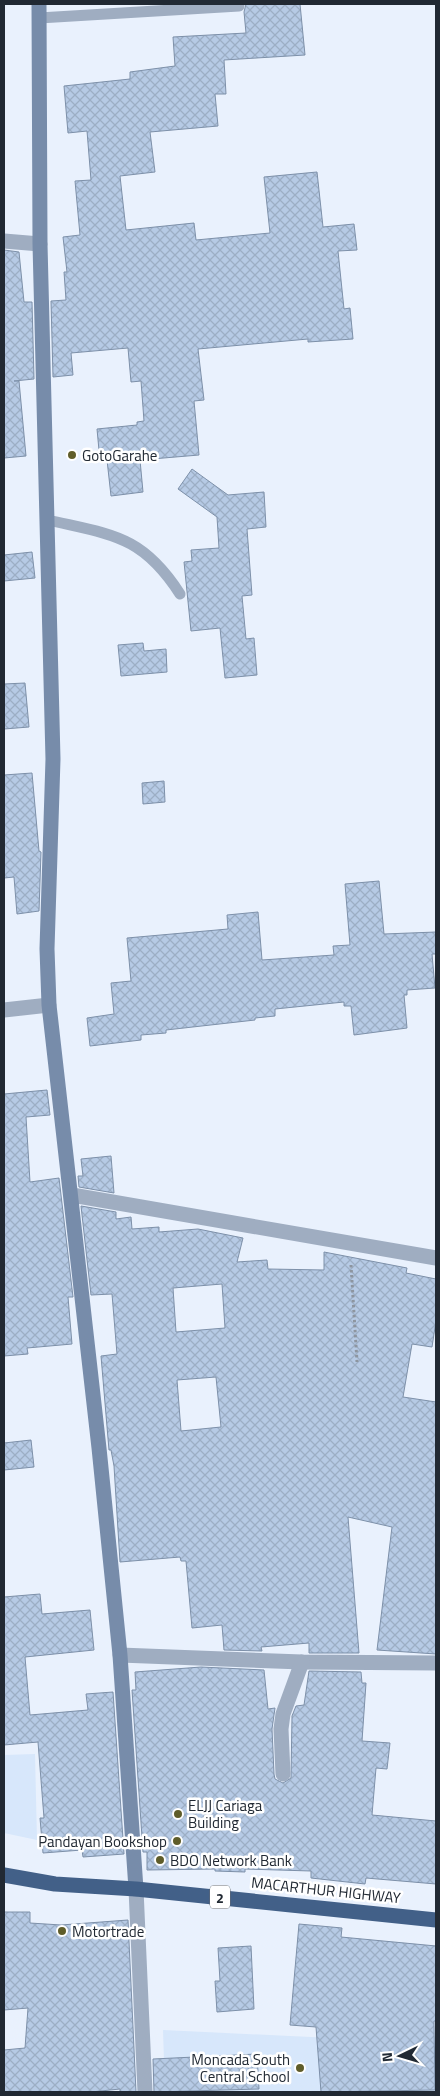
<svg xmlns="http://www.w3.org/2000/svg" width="440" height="2096" viewBox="0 0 440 2096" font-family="'Titillium Web',sans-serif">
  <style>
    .built { fill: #d7e7fb }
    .building { fill: url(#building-cross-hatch); stroke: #7d90a9; fill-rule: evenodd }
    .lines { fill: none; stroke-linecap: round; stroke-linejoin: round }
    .path { stroke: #8d95a0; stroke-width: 3; stroke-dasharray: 2.5 2.5; stroke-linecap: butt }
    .lane { stroke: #9fadc1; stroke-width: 11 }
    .street { stroke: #9fadc1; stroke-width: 15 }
    .secondary { stroke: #778caa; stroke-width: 15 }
    .highway { stroke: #426088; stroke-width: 15 }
    .poi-dot { fill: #5f5d2a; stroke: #fff; stroke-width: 2 }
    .labels { text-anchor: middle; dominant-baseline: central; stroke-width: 5; stroke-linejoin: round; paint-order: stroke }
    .shield { fill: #fff; stroke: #646970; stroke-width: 1 }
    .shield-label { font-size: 14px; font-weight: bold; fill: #212933 }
    .poi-label { font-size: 15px; fill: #212933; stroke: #fff; text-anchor: start }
    .street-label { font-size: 15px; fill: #212933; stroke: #fff }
  </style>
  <defs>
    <pattern id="building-cross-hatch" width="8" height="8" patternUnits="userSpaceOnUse" patternTransform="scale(1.25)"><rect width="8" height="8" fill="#b6cae5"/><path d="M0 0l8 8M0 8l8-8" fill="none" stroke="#9caec5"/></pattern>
  </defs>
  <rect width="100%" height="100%" fill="#e9f1fd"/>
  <g class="built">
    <polygon points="35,1754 37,1840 4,1833 4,1755"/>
    <polygon points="163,2030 436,2043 436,2092 165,2092"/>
  </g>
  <g class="building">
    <polygon points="246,4 300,4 305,55 224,60 226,94 215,94 218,126 150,132 155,172 120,176 126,230 194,223 196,240 270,233 264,177 317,172 323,227 354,224 357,250 338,251 344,309 350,308 353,339 308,342 308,339 198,349 204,400 194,401 199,455 140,460 143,492 111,496 107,460 100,461 97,429 137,425 137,422 144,421 141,381 131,382 128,348 71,353 73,375 53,377 51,301 66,300 64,272 67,272 63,237 80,235 75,181 91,180 87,131 68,133 64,86 130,79 130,72 175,66 173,37 246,33 244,12"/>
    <polygon points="4,250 19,252 24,302 32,302 34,379 14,381 19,381 26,456 4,458"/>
    <polygon points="192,469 228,495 264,492 266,527 247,529 252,595 242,596 246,639 254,638 257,675 225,678 220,628 191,631 184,562 192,561 191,550 219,548 217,517 178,489"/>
    <polygon points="32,552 35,578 4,581 4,555"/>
    <polygon points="143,643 144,651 166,649 167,672 121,676 118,645"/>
    <polygon points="25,683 29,727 4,729 4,684"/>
    <polygon points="32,773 39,851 41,852 39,911 17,914 14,877 4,878 4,775"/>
    <polygon points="164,781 165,802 143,804 142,783"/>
    <polygon points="379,881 384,934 436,932 436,954 432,954 435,988 407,990 407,995 404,995 407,1028 354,1035 351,1006 344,1006 344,1002 275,1009 275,1016 255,1018 255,1020 166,1030 166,1033 141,1035 141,1040 90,1046 87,1018 114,1014 111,983 131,981 127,938 228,929 227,915 258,912 262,960 334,955 333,946 350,945 345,884"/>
    <polygon points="47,1090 50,1115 26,1117 30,1182 59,1178 73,1297 68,1297 72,1344 27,1348 28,1354 4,1356 4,1094"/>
    <polygon points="111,1156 114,1193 79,1187 78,1176 83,1176 81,1159"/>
    <path d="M 81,1206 L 116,1212 L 116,1219 L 131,1217 L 132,1229 L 159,1227 L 159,1232 L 198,1229 L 243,1238 L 237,1262 L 267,1260 L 268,1269 L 324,1270 L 324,1252 L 407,1268 L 406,1273 L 436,1279 L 436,1321 L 432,1347 L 412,1344 L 403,1397 L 436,1402 L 436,1654 L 377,1650 L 392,1527 L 348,1517 L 359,1653 L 309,1653 L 309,1643 L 261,1647 L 262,1651 L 224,1650 L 222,1625 L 192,1628 L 186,1561 L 181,1561 L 180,1557 L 120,1562 L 114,1466 L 111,1450 L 109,1450 L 101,1356 L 117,1354 L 112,1294 L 91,1295 ZM 222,1284 L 225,1328 L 176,1332 L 173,1288 ZM 216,1377 L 221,1427 L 181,1431 L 177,1380 Z"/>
    <polygon points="31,1440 34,1467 4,1470 4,1443"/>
    <polygon points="40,1594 42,1614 90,1610 94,1650 25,1657 30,1715 88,1710 86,1694 113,1692 124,1854 83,1857 82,1850 43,1853 40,1818 44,1818 38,1742 4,1745 4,1597"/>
    <polygon points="201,1667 264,1670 268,1709 275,1708 272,1729 274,1774 275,1779 283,1783 291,1778 292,1716 296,1706 304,1705 309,1671 361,1672 362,1683 366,1683 362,1741 390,1743 387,1769 376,1768 372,1815 436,1821 436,1884 366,1878 365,1884 311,1878 311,1871 245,1869 245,1872 215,1871 215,1869 147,1870 147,1852 143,1852 132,1690 136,1690 135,1672"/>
    <polygon points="4,1912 30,1912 30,1923 61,1925 128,1920 136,2092 120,2092 120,2089 91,2092 4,2092 4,2050 25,2048 28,2008 4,2010"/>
    <polygon points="299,1924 342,1928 341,1937 436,1946 436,2021 434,2021 435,2090 321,2092 316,2027 290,2025"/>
    <polygon points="251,1946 254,2009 217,2012 215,1981 220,1981 218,1948"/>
    <polygon points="257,2054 259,2089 154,2092 153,2059"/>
  </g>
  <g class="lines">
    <polyline class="path" points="351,1265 357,1362"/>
    <g class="lane">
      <polyline points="39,18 239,6"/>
      <path d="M 48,520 C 112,535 142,535 180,594"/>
    </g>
    <g class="street">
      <polyline points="4,241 40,244"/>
      <polyline points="4,1010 49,1005"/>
      <polyline points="72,1195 436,1258"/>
      <polyline points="120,1655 302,1662 436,1663"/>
      <polyline points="283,1774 281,1729 283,1714 302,1662"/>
      <polyline points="136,1889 145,2092"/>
    </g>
    <polyline class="secondary" points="39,4 40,244 53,759 47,949 49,1005 99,1448 120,1655 136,1889"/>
    <polyline class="highway" points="4,1875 55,1884 136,1889 436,1920"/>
  </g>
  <g class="poi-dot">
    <circle cx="72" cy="455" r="5"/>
    <circle cx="178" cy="1814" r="5"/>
    <circle cx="177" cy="1841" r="5"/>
    <circle cx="160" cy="1860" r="5"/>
    <circle cx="62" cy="1931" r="5"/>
    <circle cx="300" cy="2068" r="5"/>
  </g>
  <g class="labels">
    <rect class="shield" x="210" y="1885.5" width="20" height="23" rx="4"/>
    <g class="shield-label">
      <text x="220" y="1897">2</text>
    </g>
    <g class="poi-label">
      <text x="82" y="455">GotoGarahe</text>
      <text x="188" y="1805">ELJJ Cariaga<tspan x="188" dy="17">Building</tspan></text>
      <text x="167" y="1841" text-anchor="end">Pandayan Bookshop</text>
      <text x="170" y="1860">BDO Network Bank</text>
      <text x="72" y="1931">Motortrade</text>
      <text x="290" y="2059" text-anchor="end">Moncada South<tspan x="290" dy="17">Central School</tspan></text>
    </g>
    <g class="street-label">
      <text transform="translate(326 1890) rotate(6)">MACARTHUR HIGHWAY</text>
    </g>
  </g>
  <rect width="440" height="2096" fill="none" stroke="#212933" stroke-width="10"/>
  <g transform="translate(400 2056) rotate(265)" stroke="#ffffff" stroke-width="4" paint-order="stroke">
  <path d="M0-4L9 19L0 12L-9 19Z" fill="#212933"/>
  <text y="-8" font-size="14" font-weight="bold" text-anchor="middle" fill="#212933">N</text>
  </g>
</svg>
